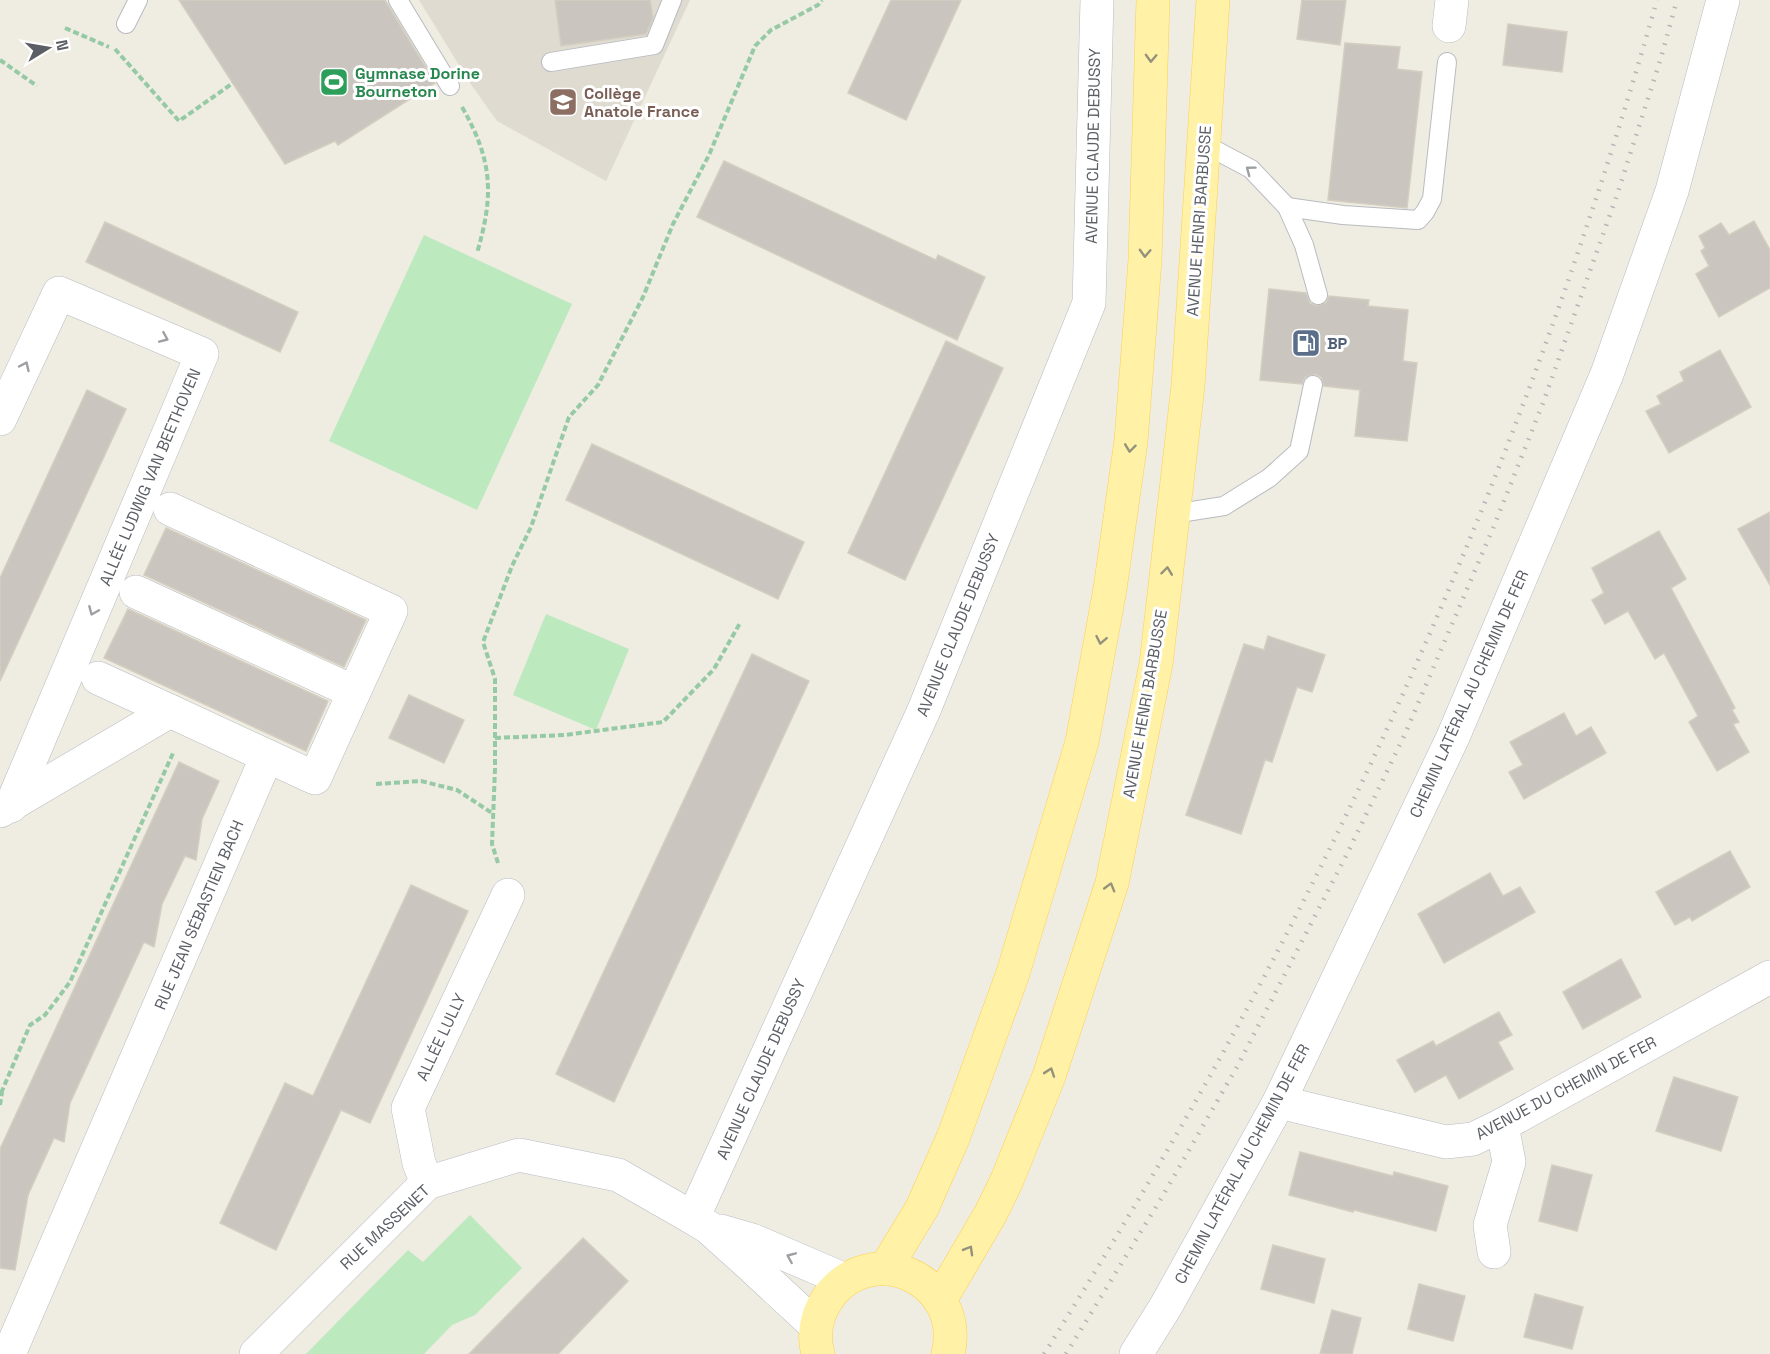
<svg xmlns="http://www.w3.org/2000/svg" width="1770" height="1354" viewBox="0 0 1770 1354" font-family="'Space Grotesk',sans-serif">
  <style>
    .education { fill: #dfdbd1 }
    .green { fill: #bce9bd }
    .building { fill: #cac6bf; stroke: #d4cec0; stroke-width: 1.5 }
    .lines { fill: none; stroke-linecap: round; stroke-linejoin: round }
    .lane-casing { stroke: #b8bbc0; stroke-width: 20 }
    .street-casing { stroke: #b8bbc0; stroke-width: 34 }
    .secondary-casing { stroke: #b8bcc2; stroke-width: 34 }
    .primary-casing { stroke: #ffcf4c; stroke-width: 34 }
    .path { stroke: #95caa5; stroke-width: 4; stroke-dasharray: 6 3; stroke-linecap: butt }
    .lane { stroke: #fff; stroke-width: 18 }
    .street { stroke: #fff; stroke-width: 33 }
    .secondary { stroke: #fff; stroke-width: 33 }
    .primary { stroke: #fff2a7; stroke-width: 33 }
    .rail { stroke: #b4b5b6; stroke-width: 4.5; stroke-dasharray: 1.5 8; stroke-linecap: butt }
    .oneway { stroke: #94927c }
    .oneway2 { stroke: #9d9fa3 }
    .labels { text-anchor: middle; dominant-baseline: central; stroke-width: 6; stroke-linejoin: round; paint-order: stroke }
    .leisure-label { font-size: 16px; font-weight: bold; fill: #27864d; stroke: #fff; text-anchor: start }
    .education-label { font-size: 16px; font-weight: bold; fill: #785e54; stroke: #fff; text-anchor: start }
    .street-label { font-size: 16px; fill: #5b5f65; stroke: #fff }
    .service-label { font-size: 16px; font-weight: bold; fill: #4e5e75; stroke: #fff; text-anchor: start }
  </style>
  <rect width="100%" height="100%" fill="#efece2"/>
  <polygon class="education" points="419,0 690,0 606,181 497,121 470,83"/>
  <g class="green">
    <polygon points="424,235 572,304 477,510 329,441"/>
    <polygon points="546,614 629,649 596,730 513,695"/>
    <polygon points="470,1215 522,1268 475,1315 452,1325 424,1354 306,1354 408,1250 423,1262"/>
  </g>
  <g class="building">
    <polygon points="179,0 385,0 435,83 338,145 335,141 285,164"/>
    <polygon points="555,0 650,0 653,18 646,34 561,46"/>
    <polygon points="891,0 961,0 906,120 848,93"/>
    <polygon points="1302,0 1346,0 1340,45 1297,39"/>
    <polygon points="1508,24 1567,32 1562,72 1503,65"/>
    <polygon points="1345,43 1400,47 1397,69 1422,72 1407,208 1328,200"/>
    <polygon points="724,161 936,260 938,255 985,277 957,340 697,217"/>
    <polygon points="1754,221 1770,250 1770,288 1719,317 1696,274 1709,266 1701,251 1705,248 1699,236 1721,223 1729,235"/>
    <polygon points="105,222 298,312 280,352 86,262"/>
    <polygon points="1269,289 1306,293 1310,303 1316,306 1326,303 1329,296 1369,300 1368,306 1408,310 1403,361 1417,363 1407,441 1355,436 1360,390 1324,386 1321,377 1315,374 1305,377 1302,384 1260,380"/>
    <polygon points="946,341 1003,368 905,580 848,553"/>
    <polygon points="1720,350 1751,407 1669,453 1646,411 1661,404 1657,396 1684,381 1680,372"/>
    <polygon points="87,390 126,409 0,681 0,578"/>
    <polygon points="592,444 804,542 778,599 566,500"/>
    <polygon points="1770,512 1770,585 1738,529"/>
    <polygon points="166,528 366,620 344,667 144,575"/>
    <polygon points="1659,531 1686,579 1671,588 1735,708 1732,710 1739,722 1733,724 1749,752 1717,771 1689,722 1698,716 1664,653 1655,659 1628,611 1605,624 1592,600 1604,593 1592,568"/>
    <polygon points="128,609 328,701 306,751 104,658"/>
    <polygon points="1268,636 1325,655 1312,692 1297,687 1272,762 1265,760 1241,834 1186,815 1244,644 1264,650"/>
    <polygon points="752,654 809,681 614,1102 556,1074"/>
    <polygon points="409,695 464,720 444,763 389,738"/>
    <polygon points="1564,713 1576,736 1591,727 1606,753 1524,799 1509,772 1523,765 1510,742"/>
    <polygon points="179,762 219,781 202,819 196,860 185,856 162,904 154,947 144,942 70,1103 64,1142 54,1138 28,1195 15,1270 0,1268 0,1149"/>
    <polygon points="1730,851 1750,887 1692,921 1690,917 1675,925 1656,892"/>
    <polygon points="1490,873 1503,896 1520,887 1535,912 1444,963 1418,914"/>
    <polygon points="411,885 468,911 370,1123 341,1110 276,1250 220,1223 285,1083 313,1096"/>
    <polygon points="1621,959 1641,997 1583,1029 1563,992"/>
    <polygon points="1499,1012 1512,1035 1498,1042 1513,1069 1459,1099 1446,1075 1415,1092 1397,1060 1433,1041 1436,1046"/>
    <polygon points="1674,1077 1738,1097 1721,1151 1656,1131"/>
    <polygon points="1300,1152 1393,1176 1394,1172 1448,1186 1436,1231 1354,1210 1353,1212 1289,1195"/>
    <polygon points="1552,1165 1592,1175 1577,1231 1539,1221"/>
    <polygon points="583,1238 628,1281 558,1354 469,1354"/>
    <polygon points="1273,1245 1325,1259 1314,1303 1261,1289"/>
    <polygon points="1419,1284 1465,1296 1453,1341 1408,1329"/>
    <polygon points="1535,1294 1583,1307 1572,1349 1524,1337"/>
    <polygon points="1332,1310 1361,1318 1352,1354 1320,1354"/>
  </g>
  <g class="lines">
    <g class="lane-casing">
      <g id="lane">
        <polyline points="398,0 450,86"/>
        <polyline points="126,24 138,0"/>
        <polyline points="551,62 654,45 672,0"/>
        <polyline points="1204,144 1251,169 1287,207 1304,245 1318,295"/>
        <polyline points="1287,207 1343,215 1418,220 1425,212 1432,199 1447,62"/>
        <polyline points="1173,514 1224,506 1269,478 1299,451 1313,385"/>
      </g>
    </g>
    <g class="street-casing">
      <g id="street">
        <polyline points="1449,26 1452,0"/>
        <polyline points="0,419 59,293 202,354 11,806"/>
        <polyline points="170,509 391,611 315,778 267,756"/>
        <polyline points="136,592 354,692"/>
        <polyline points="98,678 170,711"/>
        <polyline points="0,811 170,711 267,756 9,1354"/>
        <polyline points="1279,1102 1446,1142 1473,1139 1502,1125 1770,977"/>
        <polyline points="427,1183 419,1163 408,1108 508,895"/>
        <polyline points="693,1218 924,710 1089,303 1097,0"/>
        <polyline points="1494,1252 1490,1225 1509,1162 1502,1125"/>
        <polyline points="1136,1354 1166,1306 1279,1102 1453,737 1607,374 1672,191 1723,0"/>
      </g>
    </g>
    <g class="secondary-casing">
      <g id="secondary">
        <polyline points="721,1231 752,1240 845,1280"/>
        <polyline points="256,1354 427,1183 519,1155 618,1175 693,1218 708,1227 747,1262 816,1326"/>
      </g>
    </g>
    <g class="primary-casing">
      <g id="primary">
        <polyline points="885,1269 922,1208 953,1138 1013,973 1082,742 1110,589 1131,441 1145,260 1153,0"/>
        <polyline points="940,1300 991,1213 1007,1180 1049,1076 1112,883 1156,664 1188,386 1213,0"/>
        <path d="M 818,1354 C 813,1336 816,1317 826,1301 C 868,1236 966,1278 948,1354"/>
      </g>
    </g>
    <g class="path">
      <polyline points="65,28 109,47"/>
      <polyline points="115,49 179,121 233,83"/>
      <polyline points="0,60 37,86"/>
      <path d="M 462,107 C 493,161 494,195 477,253"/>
      <polyline points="495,738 565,735 663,722 714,669 740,623"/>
      <polyline points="376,784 421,781 457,790 492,813"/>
      <polyline points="498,863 492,844 495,769 495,679 483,642 512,566 531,527 569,417 598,385 643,297 673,224 709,155 755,46 771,30 818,5 822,0"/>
      <polyline points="0,1092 2,1091 30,1025 45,1015 70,982 174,751"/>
      <polyline points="0,1105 2,1092"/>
    </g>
    <use href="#lane" class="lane"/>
    <use href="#street" class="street"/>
    <use href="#secondary" class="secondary"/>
    <use href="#primary" class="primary"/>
    <g class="rail">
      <path d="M 1044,1354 C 1105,1257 1164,1158 1220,1058 C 1405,725 1553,366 1657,0"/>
      <polyline points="1066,1354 1162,1197 1238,1065 1348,852 1405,734 1494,526 1543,403 1617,195 1660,61 1677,0"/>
    </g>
  </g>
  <defs><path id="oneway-chevron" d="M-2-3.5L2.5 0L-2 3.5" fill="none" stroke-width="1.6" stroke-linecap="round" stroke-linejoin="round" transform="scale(1.5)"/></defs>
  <g class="oneway">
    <use href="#oneway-chevron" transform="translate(1151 58) rotate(92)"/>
    <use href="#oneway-chevron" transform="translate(1145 253) rotate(92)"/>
    <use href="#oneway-chevron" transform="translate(1130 448) rotate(97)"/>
    <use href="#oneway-chevron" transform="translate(1167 571) rotate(-83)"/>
    <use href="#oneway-chevron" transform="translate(1101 640) rotate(101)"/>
    <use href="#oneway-chevron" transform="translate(1110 887) rotate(-74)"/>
    <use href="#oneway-chevron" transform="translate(1050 1072) rotate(-71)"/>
    <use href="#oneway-chevron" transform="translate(969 1250) rotate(-60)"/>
  </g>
  <g class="oneway2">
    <use href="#oneway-chevron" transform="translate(1250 170) rotate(-143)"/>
    <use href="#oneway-chevron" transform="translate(164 338) rotate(23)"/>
    <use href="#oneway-chevron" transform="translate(25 366) rotate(-65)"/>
    <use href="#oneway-chevron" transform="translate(93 611) rotate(113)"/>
    <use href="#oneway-chevron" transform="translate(791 1257) rotate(-157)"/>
  </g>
  <defs>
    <g id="stadium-square" transform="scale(1.5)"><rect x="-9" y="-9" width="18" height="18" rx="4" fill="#2e9e5b" stroke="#fff"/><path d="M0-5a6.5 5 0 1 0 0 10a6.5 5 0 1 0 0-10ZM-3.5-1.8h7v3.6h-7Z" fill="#fff"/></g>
    <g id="school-square" transform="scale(1.5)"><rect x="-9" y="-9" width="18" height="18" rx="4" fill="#8d6e63" stroke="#fff"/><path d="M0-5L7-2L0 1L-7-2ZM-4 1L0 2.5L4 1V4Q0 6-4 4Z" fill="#fff"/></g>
    <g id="fuel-square" transform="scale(1.5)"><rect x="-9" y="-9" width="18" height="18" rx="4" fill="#5c6f8a" stroke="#fff"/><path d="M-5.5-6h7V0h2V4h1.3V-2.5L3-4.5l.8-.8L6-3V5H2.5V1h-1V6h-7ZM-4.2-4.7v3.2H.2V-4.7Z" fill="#fff"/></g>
  </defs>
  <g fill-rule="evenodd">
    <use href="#stadium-square" x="334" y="82"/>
    <use href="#school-square" x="563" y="102"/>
    <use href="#fuel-square" x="1306" y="343"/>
  </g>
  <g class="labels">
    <g class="leisure-label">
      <text x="355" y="73">Gymnase Dorine<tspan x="355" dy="18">Bourneton</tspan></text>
    </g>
    <g class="education-label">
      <text x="584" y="93">Collège<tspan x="584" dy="18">Anatole France</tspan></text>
    </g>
    <g class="street-label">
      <text transform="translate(1093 146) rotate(-89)">AVENUE CLAUDE DEBUSSY</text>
      <text transform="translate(1199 221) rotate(-86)">AVENUE HENRI BARBUSSE</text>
      <text transform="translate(150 477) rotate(-67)">ALLÉE LUDWIG VAN BEETHOVEN</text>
      <text transform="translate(958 625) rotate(-68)">AVENUE CLAUDE DEBUSSY</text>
      <text transform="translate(1469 694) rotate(-66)">CHEMIN LATÉRAL AU CHEMIN DE FER</text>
      <text transform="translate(1145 704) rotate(-80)">AVENUE HENRI BARBUSSE</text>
      <text transform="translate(199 915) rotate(-67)">RUE JEAN SÉBASTIEN BACH</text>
      <text transform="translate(441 1037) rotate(-65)">ALLÉE LULLY</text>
      <text transform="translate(761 1069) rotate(-66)">AVENUE CLAUDE DEBUSSY</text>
      <text transform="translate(1566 1088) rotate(-28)">AVENUE DU CHEMIN DE FER</text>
      <text transform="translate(1242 1164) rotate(-62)">CHEMIN LATÉRAL AU CHEMIN DE FER</text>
      <text transform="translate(385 1227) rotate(-43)">RUE MASSENET</text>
    </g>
    <g class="service-label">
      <text x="1327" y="343">BP</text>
    </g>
  </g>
  <g transform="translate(48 48) rotate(79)" stroke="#ffffff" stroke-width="4.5" paint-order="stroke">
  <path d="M0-4.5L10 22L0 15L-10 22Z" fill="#5b5f65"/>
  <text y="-9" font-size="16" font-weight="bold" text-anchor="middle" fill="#5b5f65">N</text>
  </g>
</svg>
